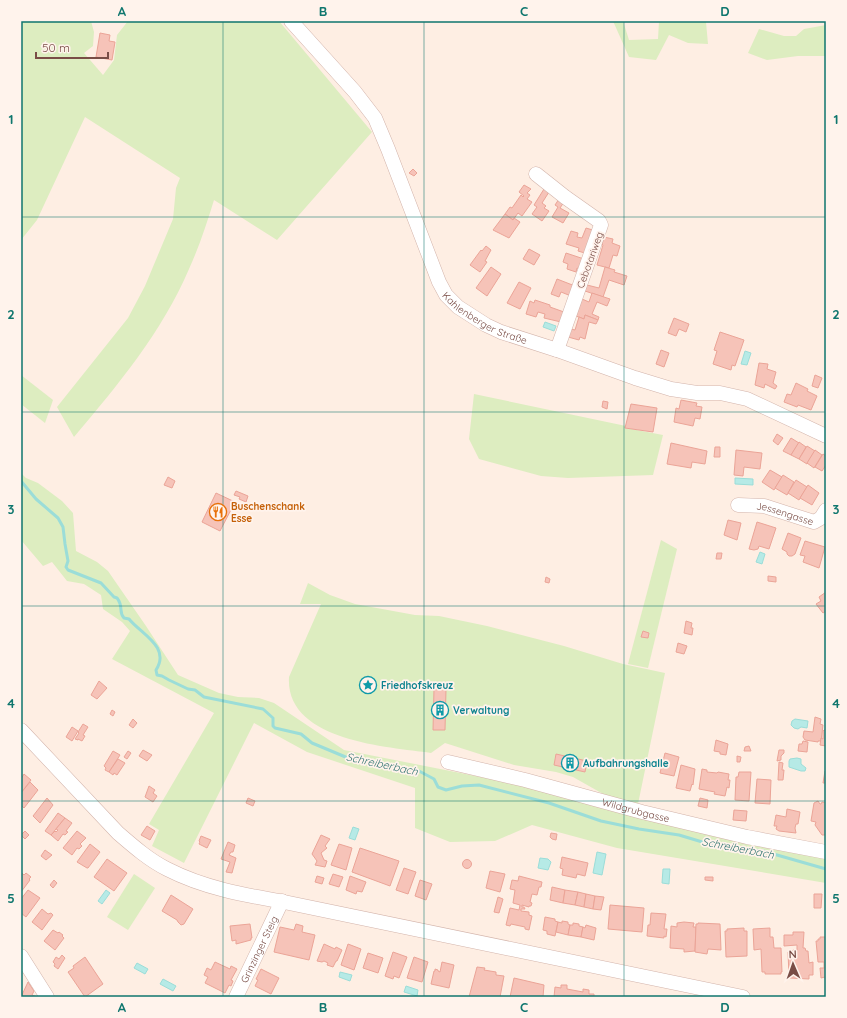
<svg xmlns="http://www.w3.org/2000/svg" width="847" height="1018" viewBox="0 0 847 1018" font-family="Quicksand,sans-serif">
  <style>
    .green { fill: #ddedc0 }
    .water { fill: #b6eae6; stroke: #9bddd8 }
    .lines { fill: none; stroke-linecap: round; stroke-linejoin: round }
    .stream { stroke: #9bddd8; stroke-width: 3 }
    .building { fill: #f6c3b8; stroke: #eba497 }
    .minor-casing { stroke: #d3b4ab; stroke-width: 15 }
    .minor { stroke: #fff; stroke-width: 14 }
    .grid { fill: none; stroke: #0f766e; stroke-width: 1; stroke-opacity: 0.55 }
    .labels { text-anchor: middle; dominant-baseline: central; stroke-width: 3.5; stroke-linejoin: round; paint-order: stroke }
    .street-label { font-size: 10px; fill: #794d46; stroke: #fff3ec }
    .food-label { font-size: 10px; font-weight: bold; fill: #c56008; stroke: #fff3ec; text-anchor: start }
    .culture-label { font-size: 10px; font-weight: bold; fill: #0d838f; stroke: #fff3ec; text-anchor: start }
    .water-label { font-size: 11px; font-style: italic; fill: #367975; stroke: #fff3ec }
    .neatline { fill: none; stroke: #0f766e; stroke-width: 1.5 }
    .grid-label { font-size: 13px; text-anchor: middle; font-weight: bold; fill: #0f766e }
  </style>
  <rect width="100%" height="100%" fill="#feeee3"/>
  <g class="green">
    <path d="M 21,21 L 91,21 L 94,32 L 93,46 L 84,53 L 103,75 L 114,60 L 117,35 L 128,21 L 279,21 L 372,132 L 277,240 L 214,200 C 207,223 199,247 189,269 C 162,332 118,385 74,437 L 57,407 L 128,318 L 145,286 L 173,219 L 176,188 L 180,178 L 85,117 L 37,220 L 21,240 Z"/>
    <polygon points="613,21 623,21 629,40 658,39 659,21 705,21 706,22 708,44 688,43 669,35 656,60 629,57"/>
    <polygon points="826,25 826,56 798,56 767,60 748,53 759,29 784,36 796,36 804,29"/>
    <polygon points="21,375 53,400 45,423 21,404"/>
    <polygon points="474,394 626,426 626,428 663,435 653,475 568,478 541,476 479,459 469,439"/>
    <polygon points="21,473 26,478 38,483 62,501 73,513 76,551 97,562 108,571 146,626 178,675 219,693 238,697 259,698 274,703 344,750 506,782 826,859 826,883 617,848 532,825 495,841 450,842 415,828 415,788 307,752 254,723 184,863 152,846 159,830 149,824 214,713 112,659 130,631 122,622 103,609 101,595 84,584 67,581 52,562 43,566 21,540"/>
    <polygon points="661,540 677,549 648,668 628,664"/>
    <path d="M 308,583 L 330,595 L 355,604 L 415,615 L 439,616 L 487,626 L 564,646 L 623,664 L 665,673 L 638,804 L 612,799 L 573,777 L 556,772 L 514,765 L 445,743 L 431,753 C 387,747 285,741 289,677 L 321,604 L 300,604 Z"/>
    <polygon points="134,874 155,888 128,930 107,917"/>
  </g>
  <g class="water">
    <polygon points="545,322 556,326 554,331 543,327"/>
    <polygon points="745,351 751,353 747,365 741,364"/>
    <polygon points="735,478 753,479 753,485 735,484"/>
    <polygon points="760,552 765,554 762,564 756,562"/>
    <polygon points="795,719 808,721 807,728 801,727 798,729 794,728 791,725 792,721"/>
    <polygon points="797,758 801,759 801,764 806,768 805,771 801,771 789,767 789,761 790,759"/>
    <polygon points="353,827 359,829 355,840 349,838"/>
    <polygon points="597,852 606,854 602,875 593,873"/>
    <polygon points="540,858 548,859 551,862 548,870 538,868"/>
    <polygon points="663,869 670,869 669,884 662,883"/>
    <polygon points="106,890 110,893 102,904 98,901"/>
    <polygon points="137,963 148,969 145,974 134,968"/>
    <polygon points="340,972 352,975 350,981 339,977"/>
    <polygon points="163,979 176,986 173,991 160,984"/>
    <polygon points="406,986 418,990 417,996 404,992"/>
  </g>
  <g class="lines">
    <path class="stream" d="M 21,481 L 36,499 L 58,518 L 63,527 L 65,544 L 68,561 L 66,567 L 68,570 L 101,583 L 114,597 L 117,598 C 124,607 118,611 124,618 L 129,619 C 141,634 171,647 156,670 L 157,675 L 162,676 L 169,680 L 188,689 L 195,690 L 204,697 L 263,709 L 273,718 L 273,726 L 275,728 L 301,734 L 312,743 L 348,758 L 419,771 L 434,779 L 438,787 L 446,790 L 462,786 L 479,785 L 549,803 L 601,821 L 639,829 L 679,835 L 719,847 L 763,851 L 826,869"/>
  </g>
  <g class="building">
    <polygon points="100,33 110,35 109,41 115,42 112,60 96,57"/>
    <polygon points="413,169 417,173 414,176 409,173"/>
    <polygon points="524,185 531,189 527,193 530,195 527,199 532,202 522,216 518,213 513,220 505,214 510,207 512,208 521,195 523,197 524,196 519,192"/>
    <polygon points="544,189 549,192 542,203 546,206 544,208 549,211 542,221 532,214 537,207 534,205"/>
    <polygon points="559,199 564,202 560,208 569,213 563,223 552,217 558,207 555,205"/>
    <polygon points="505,214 513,220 514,218 520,222 509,238 493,230"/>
    <polygon points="586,228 596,231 588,254 578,251 579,248 566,244 571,231 578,233 577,237 582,238"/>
    <polygon points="604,237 613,239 612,243 620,246 617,256 613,255 609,268 597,265 603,245 602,244"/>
    <polygon points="486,246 491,250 485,261 487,262 480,272 470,265 481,250 482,251"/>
    <polygon points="529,249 540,255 534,265 523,259"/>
    <polygon points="566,253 584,259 582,270 577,268 576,272 567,269 568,264 563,262"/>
    <polygon points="491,267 501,274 487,296 476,288"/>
    <polygon points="605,267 615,270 614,272 627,276 624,285 609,280 603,297 585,291 587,285 599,288"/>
    <polygon points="557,279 575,286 571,296 561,292 559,297 551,294"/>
    <polygon points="519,282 531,288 520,309 507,303"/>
    <polygon points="592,293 610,299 607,306 597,302 592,314 599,317 598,320 585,315 584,319 576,316 582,299 589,302"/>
    <polygon points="535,300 550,305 550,307 564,312 561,322 544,318 545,314 538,312 536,317 526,314 530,301 534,303"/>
    <polygon points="585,315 598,320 596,324 589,322 585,339 580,337 579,340 568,337 571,329 575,330 579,317 584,319"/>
    <polygon points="674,318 689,324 686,332 679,329 676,336 668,333"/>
    <polygon points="720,332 744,340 735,366 732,365 731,370 713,364 717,351 714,350"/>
    <polygon points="661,350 669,353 664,367 656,364"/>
    <polygon points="759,363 768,364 767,369 776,372 773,383 777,386 775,389 765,384 764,388 755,385"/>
    <polygon points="815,375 822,378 818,388 812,386"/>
    <polygon points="796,383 808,389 807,391 817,396 811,410 798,405 797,407 784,402 787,394 791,395"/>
    <polygon points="681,400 697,403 696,406 702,407 700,419 695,418 693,426 674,422 676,408 679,409"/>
    <polygon points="603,401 608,402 607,409 602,407"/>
    <polygon points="631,404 657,408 653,432 625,428"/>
    <polygon points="777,434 783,438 778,445 773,441"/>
    <polygon points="791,438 799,443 791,455 783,451"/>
    <polygon points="799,442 806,447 799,459 791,455"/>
    <polygon points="671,443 707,451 705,464 692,462 691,468 667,464"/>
    <polygon points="807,446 815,451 807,464 799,459"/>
    <polygon points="715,447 720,447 720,457 714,457"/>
    <polygon points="736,450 762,453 760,469 744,467 743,476 734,475"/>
    <polygon points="815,450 822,455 814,468 807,463"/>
    <polygon points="823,454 826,456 826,465 822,471 815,467"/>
    <polygon points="770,470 782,477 774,490 762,482"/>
    <polygon points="783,475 794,482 787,495 775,488"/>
    <polygon points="168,477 175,481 172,488 164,485"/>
    <polygon points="796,480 807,487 799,500 788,493"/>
    <polygon points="808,485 819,493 812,505 800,498"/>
    <polygon points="236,491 248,496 246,502 239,499 240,497 234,495"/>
    <polygon points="216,493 235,502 220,531 202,522"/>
    <polygon points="728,520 741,523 737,540 724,535"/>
    <polygon points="757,522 776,528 769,549 759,546 758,549 754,550 749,549"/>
    <polygon points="788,533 801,538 795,554 792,556 789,556 787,554 787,552 782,549"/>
    <polygon points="805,541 825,547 819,568 803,562 805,556 800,555"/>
    <polygon points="717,553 722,553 721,559 716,559"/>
    <polygon points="768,576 776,577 776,582 768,581"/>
    <polygon points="546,577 550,579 549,583 545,582"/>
    <polygon points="826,592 826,611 823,613 816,604 821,601 819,597"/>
    <polygon points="686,621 692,623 691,628 693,628 692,635 684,633"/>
    <polygon points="643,631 649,633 648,638 641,637"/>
    <polygon points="678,643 687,646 684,654 676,652"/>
    <polygon points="99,681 107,688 97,699 91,695"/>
    <polygon points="434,689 446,689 445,730 433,730"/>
    <polygon points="112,710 115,712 113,716 110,714"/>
    <polygon points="815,717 821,719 820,724 823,725 821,741 818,741 818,742 805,740 803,737 804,731 813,732"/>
    <polygon points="133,719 137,723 133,728 129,725"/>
    <polygon points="83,724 88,727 83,735 85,736 82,741 78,739 78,740 75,739 79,733 78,732"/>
    <polygon points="72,727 78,731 72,741 66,737"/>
    <polygon points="824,730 826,730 826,739 825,740 826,740 826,746 820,745 821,738 823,739 823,731"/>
    <polygon points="716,740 728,744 726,755 720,754 720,752 714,751"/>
    <polygon points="803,741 808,742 807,752 798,751 799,744 802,744"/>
    <polygon points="749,746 751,751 744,751 745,747"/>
    <polygon points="143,750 152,755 147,761 139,756"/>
    <polygon points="779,750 784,750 784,753 781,756 781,760 777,761"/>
    <polygon points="113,751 120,755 109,772 105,770 106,768 104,766"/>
    <polygon points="128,751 131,753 127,759 124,757"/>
    <polygon points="665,753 679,757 674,776 660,773"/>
    <polygon points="556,754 587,761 585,772 554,765"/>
    <polygon points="737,756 741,757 740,762 737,762"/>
    <polygon points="118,759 125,763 117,775 114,773 113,775 109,772"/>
    <polygon points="779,762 783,763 782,770 784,770 783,780 778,780"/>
    <polygon points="681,765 695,769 693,785 692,784 690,791 676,788"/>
    <polygon points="702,769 707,770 707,772 717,773 718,772 729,774 728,780 730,780 729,788 727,787 725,796 714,794 715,792 699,789"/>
    <polygon points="825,771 826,772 826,783 823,783"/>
    <polygon points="739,772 751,772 749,801 735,800 736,777 738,777"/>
    <polygon points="24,774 31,780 21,793 21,779"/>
    <polygon points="757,779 771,780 770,804 755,803"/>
    <polygon points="30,782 38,790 24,808 21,805 21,793"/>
    <polygon points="149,786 155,790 153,793 157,796 153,802 145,797"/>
    <polygon points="47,798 53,805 40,823 33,816"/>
    <polygon points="248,798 255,801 253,806 246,803"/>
    <polygon points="700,798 708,800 707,808 698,806"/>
    <polygon points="818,801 820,804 821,804 822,802 826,803 826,835 822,835 815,825 816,822 811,821 814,803"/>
    <polygon points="787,809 800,812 798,824 796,824 795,828 796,833 779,831 776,829 777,826 774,826 776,815 786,817"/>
    <polygon points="734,810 747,811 746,821 733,820"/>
    <polygon points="58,813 65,818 51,835 45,831"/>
    <polygon points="65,818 72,823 66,831 68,832 65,835 63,834 58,841 51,835 55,831 56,832 58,830 56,829"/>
    <polygon points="147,826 155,831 150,840 141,835"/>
    <polygon points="25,831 29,835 25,839 21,835"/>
    <polygon points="77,831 86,838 80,844 82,846 79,849 77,848 72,855 63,848"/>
    <polygon points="551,833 557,834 556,840 552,839 550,837"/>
    <polygon points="321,835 330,839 325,846 327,848 321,853 324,860 327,861 325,867 315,865 317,861 312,854"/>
    <polygon points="201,836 211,840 207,848 199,844 200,842 199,841"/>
    <polygon points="228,842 235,845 233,852 231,852 229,855 236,858 232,873 226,872 230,862 221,859"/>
    <polygon points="90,844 100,852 88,868 87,868 77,862"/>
    <polygon points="339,844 352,848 346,870 331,865"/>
    <polygon points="360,848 399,861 390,886 352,872"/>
    <polygon points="45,850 52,855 46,860 41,856"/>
    <polygon points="562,857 588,863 585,876 577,874 576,878 562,875 563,869 560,868"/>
    <polygon points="107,859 127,873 114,891 94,877"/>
    <circle cx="467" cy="864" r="4.5"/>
    <polygon points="404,868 416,872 408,894 396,890"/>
    <polygon points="490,871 505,874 500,892 486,888"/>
    <polygon points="22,873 24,875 26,873 31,877 29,879 30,880 21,892"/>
    <polygon points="333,874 343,877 339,887 329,884"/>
    <polygon points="317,876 324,878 322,884 315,882"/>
    <polygon points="350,876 366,882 362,892 357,891 356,894 346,890"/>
    <polygon points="519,876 542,882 541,887 539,887 537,895 532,894 530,902 532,903 531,906 529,906 529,907 522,905 522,907 524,907 525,909 521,909 521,911 529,912 529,915 532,916 529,930 525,929 525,927 511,924 510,926 506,925 510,908 519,910 520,905 513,903 515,890 510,889 512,880 518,881"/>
    <polygon points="705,877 713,877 713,881 705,880"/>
    <polygon points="54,880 57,883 53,888 50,885"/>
    <polygon points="420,880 432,884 426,900 415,896"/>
    <polygon points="552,887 565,890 563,903 550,900"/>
    <polygon points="28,890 40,898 26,917 21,913 21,899"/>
    <polygon points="565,890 578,892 575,905 563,903"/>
    <polygon points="578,892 586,894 584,907 575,905"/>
    <polygon points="586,894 595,896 593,909 584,907"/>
    <polygon points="814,894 822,894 821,908 814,908"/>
    <polygon points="171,895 193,909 184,924 181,925 178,922 177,920 162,911"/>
    <polygon points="595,896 604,897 601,910 593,909"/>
    <polygon points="498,897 503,899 499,913 494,912"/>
    <polygon points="610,905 644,908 642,932 608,929"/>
    <polygon points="42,909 48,914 51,913 53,915 42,930 32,922"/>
    <polygon points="651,913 666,914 664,929 667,929 666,937 664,936 664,938 647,936 648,925 650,925"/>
    <polygon points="545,917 555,919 555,921 558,922 555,936 547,934 547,931 543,930"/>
    <polygon points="562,921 568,922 568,924 570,925 568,935 556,932 558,922 562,923"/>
    <polygon points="684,922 694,923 693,927 696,927 695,951 684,952 684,949 670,948 671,926 677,927 677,923"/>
    <polygon points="573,923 579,924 579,926 583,927 581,937 568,935 570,925 573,925"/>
    <polygon points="698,923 720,924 721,950 708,949 707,954 695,952 696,924 698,924"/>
    <polygon points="250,924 252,938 251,938 251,940 236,944 236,940 232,941 230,926"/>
    <polygon points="296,924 303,926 302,932 315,935 309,960 274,952 280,927 294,930"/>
    <polygon points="586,925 596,928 594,940 581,937 583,927 585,928"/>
    <polygon points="744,928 744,931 747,931 747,956 726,957 725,931 727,931 727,929"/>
    <polygon points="770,928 770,937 773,937 774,948 781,948 782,972 781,972 781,974 765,974 765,972 762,972 761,949 754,950 753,929"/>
    <polygon points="53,930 58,933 59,932 63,935 62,936 64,938 55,950 44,941"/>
    <polygon points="793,932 804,932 803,948 805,948 806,951 808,951 809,963 813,962 813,975 809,975 809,979 790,978 789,976 788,952 793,952 793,950 797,950 797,945 784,946 784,935 793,935"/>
    <polygon points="820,937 826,937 826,984 825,977 821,978 820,968 824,968 824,962 818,962 816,941 818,941 818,939 820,939"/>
    <polygon points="324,944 335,949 336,947 342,950 337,961 336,961 333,967 327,965 328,963 324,961 322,962 317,961"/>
    <polygon points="348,944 361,949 354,970 341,965"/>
    <polygon points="393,952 407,957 399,978 394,976 393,979 385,976"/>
    <polygon points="368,953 383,958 378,973 363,968"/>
    <polygon points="62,955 65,958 58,969 54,966 55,964 53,962 56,957 59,959"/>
    <polygon points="85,957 103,984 85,997 68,972 74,968 73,966"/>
    <polygon points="414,957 428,962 422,982 407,978"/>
    <polygon points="215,962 230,969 231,966 237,969 231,980 233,981 231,986 229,985 225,993 205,983 208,977 204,975 207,968 211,970"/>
    <polygon points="442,962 454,965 449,988 431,984 434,971 435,971 435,969 438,970 438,971 440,972"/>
    <polygon points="477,967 485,968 484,970 496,972 496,975 504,976 500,997 469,997"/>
    <polygon points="261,969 279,978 271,994 255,986 258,980 256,979"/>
    <polygon points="514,978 544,985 543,997 510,997"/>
    <polygon points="28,982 34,991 32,995 37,997 21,997"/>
    <polygon points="561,985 567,985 567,989 583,992 583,989 589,990 589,994 594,994 594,997 554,997 555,987 561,988"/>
  </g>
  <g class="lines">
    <g class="minor-casing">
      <g id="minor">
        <path id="s1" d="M 291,21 L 355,92 L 375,118 L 388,149 L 439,282 L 446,295 L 458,307 L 486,325 L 501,332 L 557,350 L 635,378 L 671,389 L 697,393 L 720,393 L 747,399 L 826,436"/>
        <polyline points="536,174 565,197 599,221 601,225 557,350"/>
        <path id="s2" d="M 738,505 L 764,506 L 814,522 L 821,518 L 826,510"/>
        <path d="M 21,730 L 118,833 C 133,846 149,860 167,869 C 204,888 244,895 284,902 L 743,997"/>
        <path id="s3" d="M 448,762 L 525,780 L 642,812 L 747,837 L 826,852"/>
        <polyline points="21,956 47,997"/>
        <path id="s4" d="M 236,997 L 282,901"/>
      </g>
    </g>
    <use href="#minor" class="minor"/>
  </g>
  <path class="grid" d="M 223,21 L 223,997M 424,21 L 424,997M 624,21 L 624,997M 21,217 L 826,217M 21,412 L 826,412M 21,606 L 826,606M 21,801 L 826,801"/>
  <defs>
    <g id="restaurant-ring" transform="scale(0.9)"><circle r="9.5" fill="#fff3ec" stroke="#e8710a" stroke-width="1.5"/><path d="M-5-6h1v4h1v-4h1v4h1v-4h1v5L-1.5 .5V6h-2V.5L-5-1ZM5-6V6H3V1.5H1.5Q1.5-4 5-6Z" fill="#e8710a"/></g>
    <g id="sight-ring" transform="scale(0.9)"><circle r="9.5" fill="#fff3ec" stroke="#0f9aa8" stroke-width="1.5"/><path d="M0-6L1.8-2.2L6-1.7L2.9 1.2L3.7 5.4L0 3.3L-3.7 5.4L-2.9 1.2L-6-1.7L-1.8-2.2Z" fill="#0f9aa8"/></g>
    <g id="building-ring" transform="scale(0.9)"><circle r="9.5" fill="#fff3ec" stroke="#0f9aa8" stroke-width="1.5"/><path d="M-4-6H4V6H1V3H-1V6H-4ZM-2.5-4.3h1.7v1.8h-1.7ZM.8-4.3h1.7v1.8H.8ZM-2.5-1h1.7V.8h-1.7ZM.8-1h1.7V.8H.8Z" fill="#0f9aa8"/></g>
  </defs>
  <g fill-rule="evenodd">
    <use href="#restaurant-ring" x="218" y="512"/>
    <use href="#sight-ring" x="368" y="685"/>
    <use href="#building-ring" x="440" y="710"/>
    <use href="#building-ring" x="570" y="763"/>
  </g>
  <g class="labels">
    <g class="street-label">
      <text transform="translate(590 260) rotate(-70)">Cebotariweg</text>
      <text stroke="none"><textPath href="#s1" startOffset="365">Kahlenberger Straße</textPath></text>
      <text stroke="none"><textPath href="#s2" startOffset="48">Jessengasse</textPath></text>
      <text stroke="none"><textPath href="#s3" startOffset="194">Wildgrubgasse</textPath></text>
      <text stroke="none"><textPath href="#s4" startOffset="53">Grinzinger Steig</textPath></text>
    </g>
    <g class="food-label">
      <text x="231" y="506">Buschenschank<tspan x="231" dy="12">Esse</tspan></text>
    </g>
    <g class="culture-label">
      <text x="381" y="685">Friedhofskreuz</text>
      <text x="453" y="710">Verwaltung</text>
      <text x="583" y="763">Aufbahrungshalle</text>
    </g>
    <g class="water-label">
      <text transform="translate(382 764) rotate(12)">Schreiberbach</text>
      <text transform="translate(738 848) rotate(11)">Schreiberbach</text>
    </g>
  </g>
  <rect width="847" height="1018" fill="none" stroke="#fff3ec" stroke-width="44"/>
  <g transform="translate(793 964) rotate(358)" stroke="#fff3ec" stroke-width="3" paint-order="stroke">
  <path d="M0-3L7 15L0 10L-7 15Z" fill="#794d46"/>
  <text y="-6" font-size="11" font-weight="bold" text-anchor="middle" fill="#794d46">N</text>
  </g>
  <path d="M36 52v6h72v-6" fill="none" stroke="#794d46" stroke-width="2"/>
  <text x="42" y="52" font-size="12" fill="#794d46" stroke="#fff3ec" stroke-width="3" paint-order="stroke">50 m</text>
  <rect x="22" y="22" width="803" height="974" class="neatline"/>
  <g class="grid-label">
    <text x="122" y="16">A</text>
    <text x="323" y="16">B</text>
    <text x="524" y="16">C</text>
    <text x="725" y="16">D</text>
    <text x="11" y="124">1</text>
    <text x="836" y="124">1</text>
    <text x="11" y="319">2</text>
    <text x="836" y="319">2</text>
    <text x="11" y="514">3</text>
    <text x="836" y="514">3</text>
    <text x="11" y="708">4</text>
    <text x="836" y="708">4</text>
    <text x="11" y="903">5</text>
    <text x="836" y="903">5</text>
    <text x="122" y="1012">A</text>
    <text x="323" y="1012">B</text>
    <text x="524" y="1012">C</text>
    <text x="725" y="1012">D</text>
  </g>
</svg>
